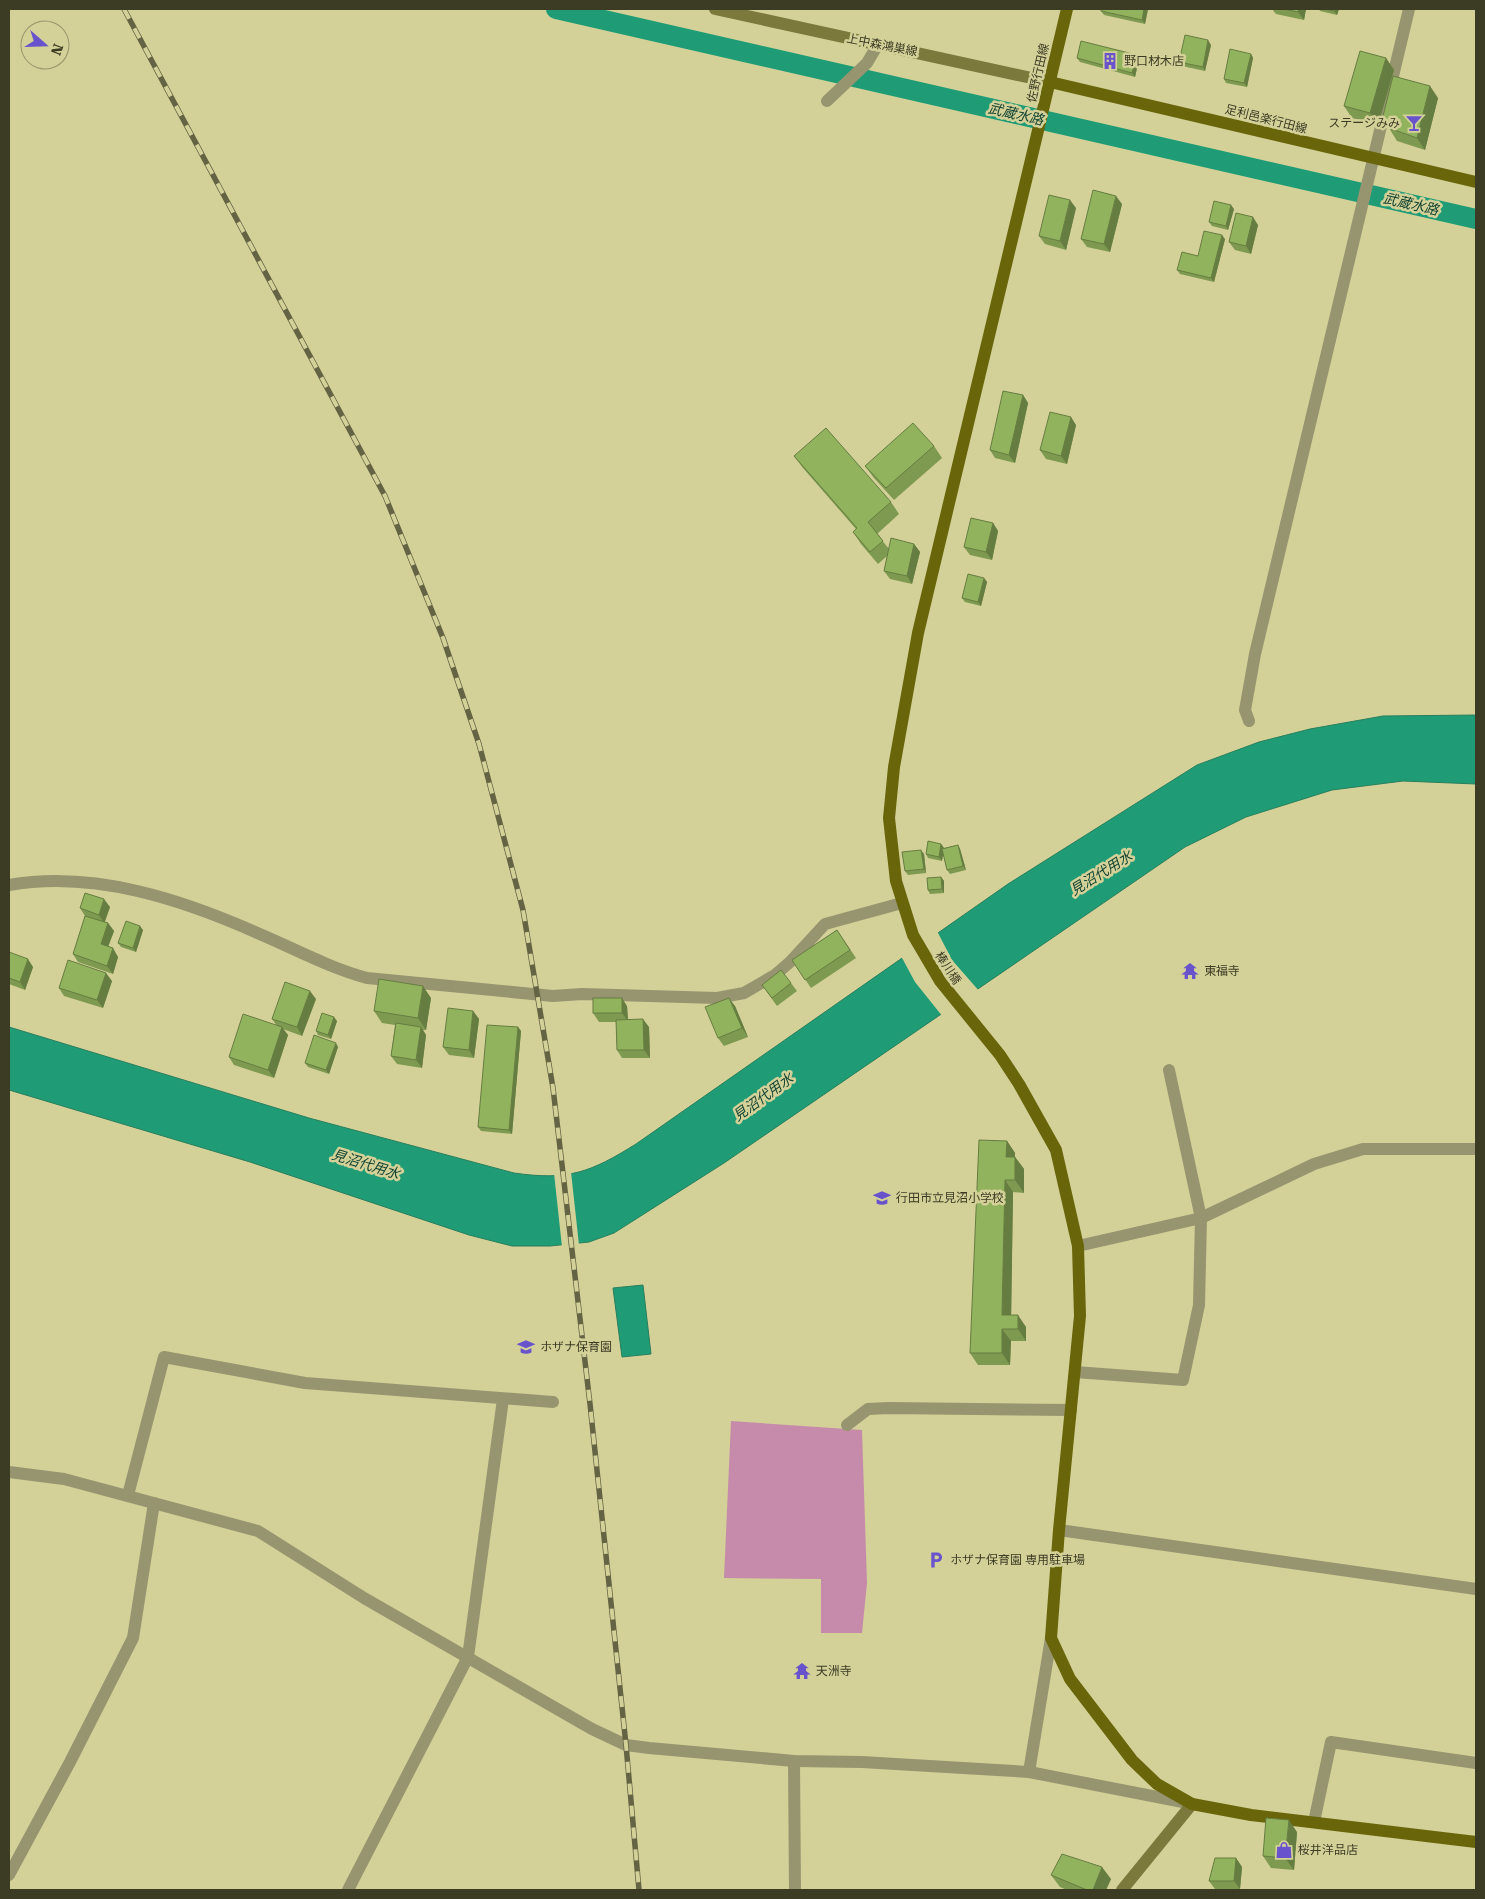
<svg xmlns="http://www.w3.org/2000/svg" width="1485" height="1899" viewBox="0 0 1485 1899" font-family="'Roboto Serif','Noto Sans JP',serif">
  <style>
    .green { fill: #c68baa }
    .water { fill: #1f9c76; stroke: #287f5d }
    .pier { fill: #d3d198 }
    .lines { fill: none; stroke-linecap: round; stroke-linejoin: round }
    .canal { stroke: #1f9c76; stroke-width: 20 }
    .minor { stroke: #96956f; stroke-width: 12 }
    .secondary { stroke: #7c793d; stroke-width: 12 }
    .primary { stroke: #69650a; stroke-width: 12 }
    .rail-casing { stroke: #646343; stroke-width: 5.5 }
    .rail { stroke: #d3d198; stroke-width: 4; stroke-dasharray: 11; stroke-linecap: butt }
    .wall { fill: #7e9a50 }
    .shaded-wall { fill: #667d41 }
    .building { fill: #92b35d; stroke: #667d41 }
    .labels { text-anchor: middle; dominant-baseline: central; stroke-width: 5; stroke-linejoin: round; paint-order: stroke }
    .street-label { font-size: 12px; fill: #3c3b24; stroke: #d3d198 }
    .poi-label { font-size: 12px; fill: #3c3b24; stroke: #d3d198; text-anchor: start }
    .water-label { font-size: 14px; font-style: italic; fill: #134433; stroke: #d3d198 }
  </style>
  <rect width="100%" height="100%" fill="#d3d198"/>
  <polygon class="green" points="731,1421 862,1430 867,1583 862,1633 821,1633 821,1579 724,1578"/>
  <g class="water">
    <path d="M 1476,715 L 1476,784 L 1403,781 L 1332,790 L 1246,817 L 1185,847 L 724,1163 L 614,1233 L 589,1242 L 550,1246 L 512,1246 L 469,1235 L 250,1162 L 9,1090 L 9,1027 L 309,1118 L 514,1173 C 569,1181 591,1172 636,1144 L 1008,884 L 1197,765 L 1259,742 L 1310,729 L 1383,716 Z"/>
    <polygon points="643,1285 651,1354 622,1357 613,1288"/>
  </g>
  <g class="pier">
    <polygon points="937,931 952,960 980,992 943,1017 915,982 901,956"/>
    <polygon points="571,1172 579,1245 562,1247 554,1173"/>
  </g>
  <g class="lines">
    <polyline class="canal" points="556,9 1476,219"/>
    <g class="minor">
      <polyline points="827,101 867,63 877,46"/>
      <polyline points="1249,721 1245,710 1255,654 1409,9"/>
      <path d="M 9,885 C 95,870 184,900 262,935 C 297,950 330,968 367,978 L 553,996 L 582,994 L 717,998 L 744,993 L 775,975 L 790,962 L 825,924 L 902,903"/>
      <polyline points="1078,1246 1201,1218 1314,1164 1363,1149 1476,1149"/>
      <polyline points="1075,1372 1183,1380 1199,1305 1201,1218 1169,1070"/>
      <polyline points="847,1425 868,1409 889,1408 1071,1410"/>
      <polyline points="9,1472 64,1479 258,1531 364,1598 592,1729 626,1745 649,1748 794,1761 862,1762 1029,1772 1188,1803"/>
      <polyline points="128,1495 164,1357 305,1383 553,1402"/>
      <polyline points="1059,1530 1476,1589"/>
      <polyline points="794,1761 795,1890"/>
      <polyline points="1029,1772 1051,1638"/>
      <polyline points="1314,1822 1331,1742 1476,1763"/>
      <polyline points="9,1875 70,1762 133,1638 154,1503"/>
      <polyline points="348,1890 468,1657 503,1399"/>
    </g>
    <g class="secondary">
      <polyline points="715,9 1050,82"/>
      <polyline points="1122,1890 1192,1804"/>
    </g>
    <g class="primary">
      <polyline points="1067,9 918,633 894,767 889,818 896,881 913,935 940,981 1000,1055 1019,1084 1056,1150 1078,1246 1080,1316 1059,1530 1051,1638 1070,1679 1132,1760 1157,1784 1192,1804 1251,1815 1476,1842"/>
      <polyline points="1050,82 1476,182"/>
    </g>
    <g class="rail-casing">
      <polyline id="rail" points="124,9 385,496 443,638 479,744 523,910 553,1088 590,1404 626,1745 639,1890"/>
    </g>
    <use href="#rail" class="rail"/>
  </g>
  <g class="wall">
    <polygon points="1101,9 1148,9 1145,24 1104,15 1101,11"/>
    <polygon points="1272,9 1306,9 1304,20 1276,14"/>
    <polygon points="1319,9 1339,9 1337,15 1320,11"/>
    <polygon points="1211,45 1205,71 1182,66 1179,62"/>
    <polygon points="1251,54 1253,58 1247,87 1226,83 1224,79"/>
    <polygon points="1137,55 1139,59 1135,77 1080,62 1077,58"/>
    <polygon points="1386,58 1394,70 1378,125 1352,118 1344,106"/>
    <polygon points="1438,98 1425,150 1397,141 1389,128"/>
    <polygon points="1122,204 1110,252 1087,247 1081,239"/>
    <polygon points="1076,208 1066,250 1045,244 1039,236"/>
    <polygon points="1234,209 1228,230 1212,226 1209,222"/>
    <polygon points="1258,225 1251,254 1235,250 1229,242"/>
    <polygon points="1225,239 1214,282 1180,274 1177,270 1198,256"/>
    <polygon points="1023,395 1028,403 1015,463 995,458 990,450"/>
    <polygon points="1076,425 1067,464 1046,459 1040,450"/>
    <polygon points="934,446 942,458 894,500 874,478 865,466"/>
    <polygon points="794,456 891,502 899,514 877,534 889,549 914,544 920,552 912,584 890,579 884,571 887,556 878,564 861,544 853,532 856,529 803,468"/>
    <polygon points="993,523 998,531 992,560 970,555 964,547"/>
    <polygon points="984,578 987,582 981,606 965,602 962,598"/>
    <polygon points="941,844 944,848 958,845 960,849 966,870 950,874 947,870 943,854 942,861 928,858 926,854"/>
    <polygon points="924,854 926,873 908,875 905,871"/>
    <polygon points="941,877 944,881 944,893 930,894 928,890"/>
    <polygon points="110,907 105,922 108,923 114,931 108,947 118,957 113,974 78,962 73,954 85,916 80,908"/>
    <polygon points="143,930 136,952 121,947 118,943"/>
    <polygon points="837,930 856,958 811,988 792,960"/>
    <polygon points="9,952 33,967 25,990 9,984"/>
    <polygon points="112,981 103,1008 64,996 59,988"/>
    <polygon points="791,983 797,991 777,1006 762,985"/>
    <polygon points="431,998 426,1030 423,1030 426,1035 422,1068 397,1064 391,1056 395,1025 382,1023 374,1011"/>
    <polygon points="316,999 302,1036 283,1029 288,1035 274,1078 234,1065 229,1057 277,1026 272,1019"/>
    <polygon points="627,1006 628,1019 649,1027 650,1058 622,1058 617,1050 616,1022 599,1022 593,1013"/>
    <polygon points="735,1006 748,1037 724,1046 718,1038"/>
    <polygon points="473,1011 479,1019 474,1058 449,1055 443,1047"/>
    <polygon points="337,1021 331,1039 318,1035 316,1031"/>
    <polygon points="518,1027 521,1031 512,1134 481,1131 478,1127"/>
    <polygon points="338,1047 329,1074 308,1067 305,1063"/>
    <polygon points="1007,1141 1015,1153 1015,1157 1024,1169 1024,1193 1013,1192 1011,1315 1026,1327 1026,1341 1011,1341 1010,1365 978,1365 970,1353"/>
    <polygon points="1297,1832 1294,1870 1271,1868 1263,1856"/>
    <polygon points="1236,1858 1242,1867 1240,1889 1215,1889 1209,1881"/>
    <polygon points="1051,1875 1111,1879 1106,1890 1067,1890 1060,1887"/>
  </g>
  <g class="shaded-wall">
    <polygon points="1144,9 1148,9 1145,24 1142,20"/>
    <polygon points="1299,9 1306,9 1304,20 1298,12"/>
    <polygon points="1335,9 1339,9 1337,15 1334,11"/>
    <polygon points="1208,40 1211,45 1205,71 1203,67"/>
    <polygon points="1251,54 1253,58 1247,87 1244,83"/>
    <polygon points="1137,55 1139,59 1135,77 1132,73"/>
    <polygon points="1386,58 1394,70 1378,125 1370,113"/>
    <polygon points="1430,86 1438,98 1425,150 1417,138"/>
    <polygon points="1116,196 1122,204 1110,252 1104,244"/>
    <polygon points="1070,200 1076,208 1066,250 1060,241"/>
    <polygon points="1231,205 1234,209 1228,230 1226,226"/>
    <polygon points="1253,217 1258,225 1251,254 1246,246"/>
    <polygon points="1222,235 1225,239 1214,282 1211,278"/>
    <polygon points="1023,395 1028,403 1015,463 1009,455"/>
    <polygon points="1071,417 1076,425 1067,464 1061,456"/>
    <polygon points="993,523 998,531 992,560 986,552"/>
    <polygon points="914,544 920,552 912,584 907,576"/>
    <polygon points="984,578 987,582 981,606 978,602"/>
    <polygon points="941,844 944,848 942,861 939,857"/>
    <polygon points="958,845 960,849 966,870 963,866"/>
    <polygon points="921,850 924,854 926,873 924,869"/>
    <polygon points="941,877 944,881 944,893 942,889"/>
    <polygon points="104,899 110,907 104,923 99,915"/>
    <polygon points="108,923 114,931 106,952 101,944"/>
    <polygon points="140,926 143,930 136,952 133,948"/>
    <polygon points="113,948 118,957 113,974 107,966"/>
    <polygon points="28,959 33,967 25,990 20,982"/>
    <polygon points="106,973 112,981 103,1008 97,1000"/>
    <polygon points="423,986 431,998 426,1030 418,1018"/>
    <polygon points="310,991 316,999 302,1036 297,1027"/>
    <polygon points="622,998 627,1006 628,1021 622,1013"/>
    <polygon points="729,998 735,1006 748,1037 742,1028"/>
    <polygon points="473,1011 479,1019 474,1058 469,1050"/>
    <polygon points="334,1017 337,1021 331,1039 328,1035"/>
    <polygon points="643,1019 649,1027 650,1058 644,1050"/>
    <polygon points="282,1027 288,1035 274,1078 268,1070"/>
    <polygon points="421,1027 426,1035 422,1068 416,1060"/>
    <polygon points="518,1027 521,1031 512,1134 509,1130"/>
    <polygon points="336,1043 338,1047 329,1074 326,1070"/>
    <polygon points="1007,1141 1015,1153 1014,1169 1006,1157"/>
    <polygon points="1015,1157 1024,1169 1024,1193 1015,1180"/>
    <polygon points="1005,1180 1013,1192 1011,1327 1002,1315"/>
    <polygon points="1018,1315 1026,1327 1026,1341 1018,1329"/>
    <polygon points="1002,1329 1011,1341 1010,1365 1002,1353"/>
    <polygon points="1289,1820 1297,1832 1294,1870 1285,1858"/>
    <polygon points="1236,1858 1242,1867 1240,1889 1234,1881"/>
    <polygon points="1102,1867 1111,1879 1106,1890 1093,1890"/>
  </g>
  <g class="building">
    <polygon points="1101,9 1144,9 1142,20 1101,11"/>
    <polygon points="1284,9 1299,9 1298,12"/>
    <polygon points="1325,9 1335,9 1334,11"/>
    <polygon points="1185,35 1208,40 1203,67 1179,62"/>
    <polygon points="1081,41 1137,55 1132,73 1077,58"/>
    <polygon points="1230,49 1251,54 1244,83 1224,79"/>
    <polygon points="1360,51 1386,58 1370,113 1344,106"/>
    <polygon points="1393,76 1430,86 1417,138 1389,128 1383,116"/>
    <polygon points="1093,190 1116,196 1104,244 1081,239"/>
    <polygon points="1049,195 1070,200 1060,241 1039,236"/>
    <polygon points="1214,201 1231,205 1226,226 1209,222"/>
    <polygon points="1236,213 1253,217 1246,246 1229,242"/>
    <polygon points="1204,231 1222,235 1211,278 1177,270 1182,252 1198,256"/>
    <polygon points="1003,391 1023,395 1009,455 990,450"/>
    <polygon points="1050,412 1071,417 1061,456 1040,450"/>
    <polygon points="913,423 934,446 886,488 865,466"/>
    <polygon points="826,428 891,502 868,522 883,541 870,552 853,532 857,528 794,456"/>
    <polygon points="971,518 993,523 986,552 964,547"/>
    <polygon points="891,538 914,544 907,576 884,571"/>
    <polygon points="968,574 984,578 978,602 962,598"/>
    <polygon points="928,841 941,844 939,857 926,854"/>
    <polygon points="958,845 963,866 947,870 942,849"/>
    <polygon points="921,850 924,869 905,871 902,852"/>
    <polygon points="941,877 942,889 928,890 927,878"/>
    <polygon points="85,893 104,899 99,915 80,908"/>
    <polygon points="85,916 108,923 101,944 113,948 107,966 73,954"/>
    <polygon points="126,921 140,926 133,948 118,943"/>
    <polygon points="837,930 850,950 805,980 792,960"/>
    <polygon points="9,952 28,959 20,982 9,978"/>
    <polygon points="68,960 106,973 97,1000 59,988"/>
    <polygon points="781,970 791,983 772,998 762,985"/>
    <polygon points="379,979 423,986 418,1018 374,1011"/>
    <polygon points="285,982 310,991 297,1027 272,1019"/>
    <rect x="593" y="998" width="29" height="15"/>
    <polygon points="729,998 742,1028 718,1038 705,1007"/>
    <polygon points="448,1008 473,1011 469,1050 443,1047"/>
    <polygon points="322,1013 334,1017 328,1035 316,1031"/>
    <polygon points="243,1014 282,1027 268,1070 229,1057"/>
    <polygon points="643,1019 644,1050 617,1050 616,1020"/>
    <polygon points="396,1023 421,1027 416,1060 391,1056"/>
    <polygon points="487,1025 518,1027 509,1130 478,1127"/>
    <polygon points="314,1035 336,1043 326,1070 305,1063"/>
    <polygon points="979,1140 1007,1141 1006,1157 1015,1157 1015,1180 1005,1180 1002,1315 1018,1315 1018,1329 1002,1329 1002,1353 970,1353"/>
    <polygon points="1266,1818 1289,1820 1285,1858 1263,1856"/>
    <polygon points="1062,1854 1102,1867 1093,1890 1087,1890 1051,1875"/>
    <polygon points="1215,1858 1236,1858 1234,1881 1209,1881"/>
  </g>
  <defs>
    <g id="building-bare" transform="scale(1.35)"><path d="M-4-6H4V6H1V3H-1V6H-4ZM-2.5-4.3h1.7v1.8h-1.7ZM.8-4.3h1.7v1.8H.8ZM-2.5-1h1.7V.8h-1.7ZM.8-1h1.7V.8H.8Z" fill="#6853cc" stroke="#d3d198" stroke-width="2.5" paint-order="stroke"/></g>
    <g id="bar-bare" transform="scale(1.35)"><path d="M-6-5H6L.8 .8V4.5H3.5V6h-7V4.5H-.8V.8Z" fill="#6853cc" stroke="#d3d198" stroke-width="2.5" paint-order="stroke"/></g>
    <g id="temple-bare" transform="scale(1.35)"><path d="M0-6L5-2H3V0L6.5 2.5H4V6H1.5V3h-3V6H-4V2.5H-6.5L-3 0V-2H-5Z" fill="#6853cc" stroke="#d3d198" stroke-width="2.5" paint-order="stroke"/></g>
    <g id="school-bare" transform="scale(1.35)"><path d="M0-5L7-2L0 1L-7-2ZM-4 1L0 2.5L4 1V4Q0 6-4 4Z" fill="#6853cc" stroke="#d3d198" stroke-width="2.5" paint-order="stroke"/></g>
    <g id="parking-bare" transform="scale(1.35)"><path d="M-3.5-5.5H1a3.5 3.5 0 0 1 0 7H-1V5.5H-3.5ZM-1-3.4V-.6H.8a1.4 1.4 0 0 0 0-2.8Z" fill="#6853cc" stroke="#d3d198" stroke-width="2.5" paint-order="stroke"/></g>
    <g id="shop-bare" transform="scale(1.35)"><path d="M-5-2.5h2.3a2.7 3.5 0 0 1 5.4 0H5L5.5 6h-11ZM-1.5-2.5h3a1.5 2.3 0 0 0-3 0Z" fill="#6853cc" stroke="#d3d198" stroke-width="2.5" paint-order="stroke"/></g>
  </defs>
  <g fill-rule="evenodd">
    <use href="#building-bare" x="1110" y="61"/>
    <use href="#bar-bare" x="1414" y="123"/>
    <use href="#temple-bare" x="1190" y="971"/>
    <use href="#school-bare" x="882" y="1198"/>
    <use href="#school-bare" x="526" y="1347"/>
    <use href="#parking-bare" x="936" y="1560"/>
    <use href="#temple-bare" x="802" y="1671"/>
    <use href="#shop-bare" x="1284" y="1850"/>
  </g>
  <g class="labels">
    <g class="street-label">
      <text transform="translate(882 45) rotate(11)">上中森鴻巣線</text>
      <text transform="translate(1038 73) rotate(-77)">佐野行田線</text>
      <text transform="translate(1266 119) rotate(14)">足利邑楽行田線</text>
      <text transform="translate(948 968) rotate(57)">棒川橋</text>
    </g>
    <g class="poi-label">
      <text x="1124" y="61">野口材木店</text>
      <text x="1400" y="123" text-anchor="end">ステージみみ</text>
      <text x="1204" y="971">東福寺</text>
      <text x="896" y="1198">行田市立見沼小学校</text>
      <text x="540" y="1347">ホザナ保育園</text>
      <text x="950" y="1560">ホザナ保育園 専用駐車場</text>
      <text x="816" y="1671">天洲寺</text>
      <text x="1298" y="1850">桜井洋品店</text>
    </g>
    <g class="water-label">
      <text transform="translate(1016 114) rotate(13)">武蔵水路</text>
      <text transform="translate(1411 204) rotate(13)">武蔵水路</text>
      <text transform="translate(1101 873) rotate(-32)">見沼代用水</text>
      <text transform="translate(763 1097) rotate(-36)">見沼代用水</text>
      <text transform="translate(366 1164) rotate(17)">見沼代用水</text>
    </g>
  </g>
  <rect width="1485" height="1899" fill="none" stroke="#3c3b24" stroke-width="20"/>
  <g transform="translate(45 45) rotate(110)"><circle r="24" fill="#d3d198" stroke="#97956a"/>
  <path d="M0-4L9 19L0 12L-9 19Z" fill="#6853cc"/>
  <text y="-8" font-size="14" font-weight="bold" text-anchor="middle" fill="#3c3b24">N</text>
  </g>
</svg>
